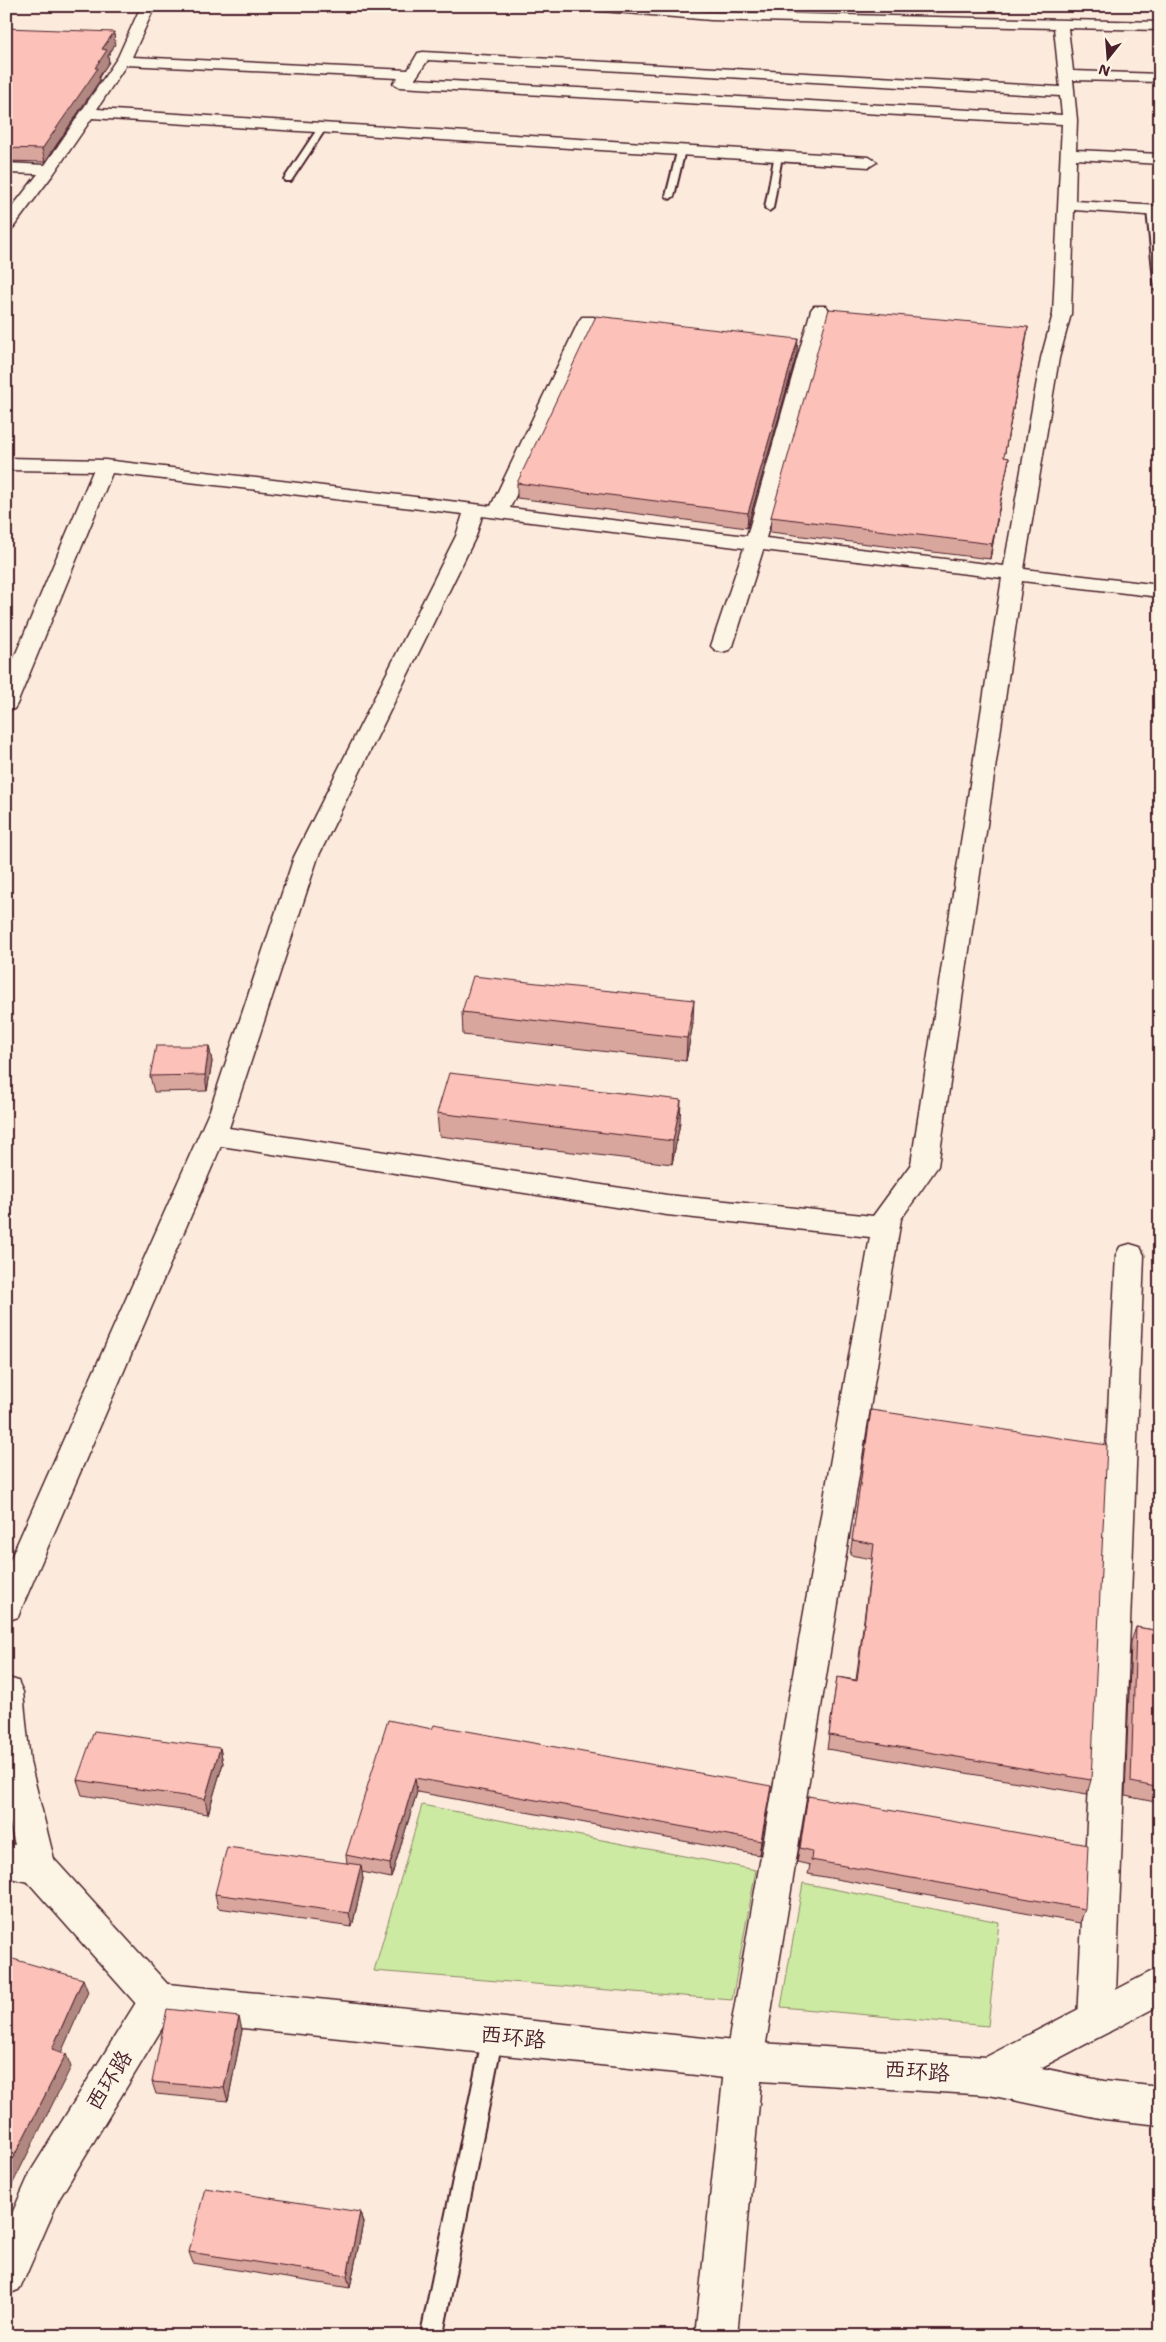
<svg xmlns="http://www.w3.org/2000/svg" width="1166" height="2342" viewBox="0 0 1166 2342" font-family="'Shantell Sans','LXGW WenKai TC',sans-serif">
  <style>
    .green { fill: #cceaa2; stroke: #8b8466 }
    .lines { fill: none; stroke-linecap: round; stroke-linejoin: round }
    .lane-casing { stroke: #4a1f2b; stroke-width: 4 }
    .street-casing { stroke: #4a1f2b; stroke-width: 3 }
    .secondary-casing { stroke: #4a1f2b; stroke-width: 3 }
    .lane { fill: #fcf5e5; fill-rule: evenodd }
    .street { fill: #fcf5e5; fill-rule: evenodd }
    .secondary { fill: #fcf5e5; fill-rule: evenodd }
    .wall { fill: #d9a69e; stroke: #4a1f2b }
    .shaded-wall { fill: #b08781; stroke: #4a1f2b }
    .building { fill: #fcc1b8; stroke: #4a1f2b }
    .labels { text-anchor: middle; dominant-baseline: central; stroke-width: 5; stroke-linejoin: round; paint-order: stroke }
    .near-street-label { font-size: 22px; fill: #4a1f2b; stroke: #fcf5e5 }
  </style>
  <rect width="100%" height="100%" fill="#fcebdc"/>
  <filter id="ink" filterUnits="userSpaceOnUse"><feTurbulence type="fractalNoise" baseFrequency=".02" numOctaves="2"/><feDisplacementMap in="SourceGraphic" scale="10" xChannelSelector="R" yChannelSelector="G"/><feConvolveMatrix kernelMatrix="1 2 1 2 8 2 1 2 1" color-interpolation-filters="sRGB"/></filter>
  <g filter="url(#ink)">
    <g class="green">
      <polygon points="422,1805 756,1870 732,2000 374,1971"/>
      <polygon points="803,1883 999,1922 988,2026 781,2007"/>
    </g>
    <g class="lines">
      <g class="lane-casing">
        <g id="lane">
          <polygon points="320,125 327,127 291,181 285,181 284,179"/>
          <polygon points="678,148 685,150 674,196 670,199 666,196"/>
          <polygon points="775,154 782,156 773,208 769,211 765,208"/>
          <polygon points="1151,207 1155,210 1160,248 1160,293 1155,290 1147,210"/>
          <polygon points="493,2025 500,2028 503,2035 444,2329 442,2336 424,2336 422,2329 483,2035 486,2028"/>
        </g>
      </g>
      <g class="street-casing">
        <g id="street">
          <path d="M 141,6 L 155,6 L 132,57 L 408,70 L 418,53 L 423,52 L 1060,87 L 1054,28 L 711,20 L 590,10 L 583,6 L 642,6 L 711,12 L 1160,22 L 1160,30 L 1068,28 L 1073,71 L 1160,74 L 1160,82 L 1073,80 L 1077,120 L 1076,150 L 1160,154 L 1160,164 L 1076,159 L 1075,201 L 1160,206 L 1160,216 L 1074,210 L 1071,314 L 1059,358 L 1024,569 L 1160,585 L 1160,597 L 1022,581 L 938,1166 L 901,1219 L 763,2061 L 737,2336 L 695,2336 L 725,2061 L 870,1237 L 667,1215 L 221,1146 L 22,1607 L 18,1617 L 6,1621 L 6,1569 L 210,1110 L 294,857 L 456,536 L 463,514 L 112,473 L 17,704 L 14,709 L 6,710 L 6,677 L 93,471 L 6,470 L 6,458 L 105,460 L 491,506 L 579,321 L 582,317 L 594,317 L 597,321 L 510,508 L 747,536 L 811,310 L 814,306 L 826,306 L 829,310 L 766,538 L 1004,566 L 1041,358 L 1053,314 L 1062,124 L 400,87 L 393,83 L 398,78 L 126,65 L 97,109 L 869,157 L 877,162 L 869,167 L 92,118 L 54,173 L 12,229 L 6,231 L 6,215 L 38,174 L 6,173 L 6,163 L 45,165 L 118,57 ZM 428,60 L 1060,96 L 1062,115 L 415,79 ZM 482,516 L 744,548 L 711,646 L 715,650 L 722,652 L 729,650 L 733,646 L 763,550 L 1002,578 L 911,1164 L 873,1216 L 667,1195 L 229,1128 L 318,857 L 476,536 Z"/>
          <polygon points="1130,1244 1140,1247 1144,1255 1115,2019 1109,2032 1096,2038 1083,2032 1077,2019 1116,1255 1120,1247"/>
          <polygon points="6,1677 18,1681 23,1692 30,1762 54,1859 171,1988 177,2001 171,2014 158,2019 145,2014 28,1882 6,1877 6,1843 15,1845 6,1808"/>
          <polygon points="989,2057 1104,2081 1160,2087 1160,2125 1104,2119 989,2095 975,2090 970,2076 975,2062"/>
        </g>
      </g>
      <g class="secondary-casing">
        <polygon id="secondary" points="1160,1967 1160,2005 989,2095 744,2080 167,2020 59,2199 20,2289 6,2295 6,2227 31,2171 145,1988 158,1983 744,2042 986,2057"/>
      </g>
      <use href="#lane" class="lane"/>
      <use href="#street" class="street"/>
      <use href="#secondary" class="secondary"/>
    </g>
    <g class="wall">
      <polygon points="6,28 115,44 108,56 109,62 99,77 100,80 45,162 6,161"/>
      <polygon points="1028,327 1004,457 1009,458 1006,472 990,559 770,532 771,517"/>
      <polygon points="797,353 747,528 517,498 517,483"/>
      <polygon points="462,1012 693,1023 686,1061 463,1035"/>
      <polygon points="209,1046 212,1062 207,1091 154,1092 150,1076"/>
      <polygon points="437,1113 680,1123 672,1164 439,1136"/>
      <polygon points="871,1410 1091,1780 1087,1794 827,1749 837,1677 856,1680 872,1559 850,1555"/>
      <polygon points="1136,1627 1160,1631 1160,1803 1125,1796 1131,1642"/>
      <polygon points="432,1729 769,1800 759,1855 417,1792 391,1878 362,1872 363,1879 352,1927 218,1908 215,1894 347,1863 346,1855"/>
      <polygon points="220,1748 223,1763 208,1814 82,1795 77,1780"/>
      <polygon points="808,1796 1085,1909 1080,1923 808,1874 810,1865 797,1862"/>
      <polygon points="242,2030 228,2101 156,2094 152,2082"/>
      <polygon points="360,2212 363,2223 350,2288 193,2263 189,2252"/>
    </g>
    <g class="shaded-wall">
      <polygon points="114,32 115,44 108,56 109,62 99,77 100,80 45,162 42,149 95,68 102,49"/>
      <polygon points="1028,327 1026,341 1001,472 1004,457"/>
      <polygon points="798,339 797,353 747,528 748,513"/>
      <polygon points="1009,458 1006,472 990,559 992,544"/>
      <polygon points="694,1000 693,1023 686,1061 687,1038"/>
      <polygon points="209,1046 212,1062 207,1091 205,1075"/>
      <polygon points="681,1100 680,1123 672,1164 673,1141"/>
      <polygon points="220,1748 223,1763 208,1814 205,1799"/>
      <polygon points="415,1778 417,1792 391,1878 390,1864"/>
      <polygon points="771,1786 769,1800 759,1855 761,1841"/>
      <polygon points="361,1865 363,1879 352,1927 349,1913"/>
      <polygon points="83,1979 88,1992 57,2062 52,2049"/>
      <polygon points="239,2017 242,2030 228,2101 224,2088"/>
      <polygon points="66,2054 71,2067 6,2197 6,2172"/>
      <polygon points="360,2212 363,2223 350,2288 347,2276"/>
    </g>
    <g class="building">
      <polygon points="6,28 114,32 102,49 107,50 95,68 98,68 42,149 6,148"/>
      <polygon points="829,309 1028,327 1004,457 1009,458 992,544 771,517"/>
      <polygon points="596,316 798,339 748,513 517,483"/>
      <polygon points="473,976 694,1000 687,1038 462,1012"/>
      <polygon points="156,1046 209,1046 205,1075 150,1076"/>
      <polygon points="449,1073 681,1100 673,1141 437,1113"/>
      <polygon points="871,1410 1107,1445 1091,1780 829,1735 837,1677 857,1681 874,1544 852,1540"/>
      <polygon points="1136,1627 1160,1631 1160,1788 1131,1782"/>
      <polygon points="388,1720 432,1729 434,1725 771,1786 761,1841 415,1778 390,1864 346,1855"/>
      <polygon points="94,1731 220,1748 205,1799 77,1780"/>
      <polygon points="808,1796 1088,1845 1085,1909 811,1860 812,1851 800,1848"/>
      <polygon points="227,1847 361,1865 349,1913 215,1894"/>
      <polygon points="6,1957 83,1979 52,2049 66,2054 6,2172 6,2020 7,2018 6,2018"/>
      <polygon points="167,2009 239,2017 224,2088 152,2082"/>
      <polygon points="205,2188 360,2212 347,2276 189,2252"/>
    </g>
  </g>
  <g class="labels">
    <g class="near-street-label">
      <text transform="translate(513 2037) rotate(6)">西环路</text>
      <text transform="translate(917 2071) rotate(4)">西环路</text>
      <text transform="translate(109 2080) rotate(-58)">西环路</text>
    </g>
  </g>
  <rect width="1166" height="2342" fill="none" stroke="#fcf5e5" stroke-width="25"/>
  <rect x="12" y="12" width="1141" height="2317" fill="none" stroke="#4a1f2b" stroke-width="2" filter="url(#ink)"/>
  <g transform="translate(1108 58) rotate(197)" stroke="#fcf5e5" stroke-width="4" paint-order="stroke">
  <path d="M0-4L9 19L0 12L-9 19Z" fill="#4a1f2b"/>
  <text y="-8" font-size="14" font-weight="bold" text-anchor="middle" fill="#4a1f2b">N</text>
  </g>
</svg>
